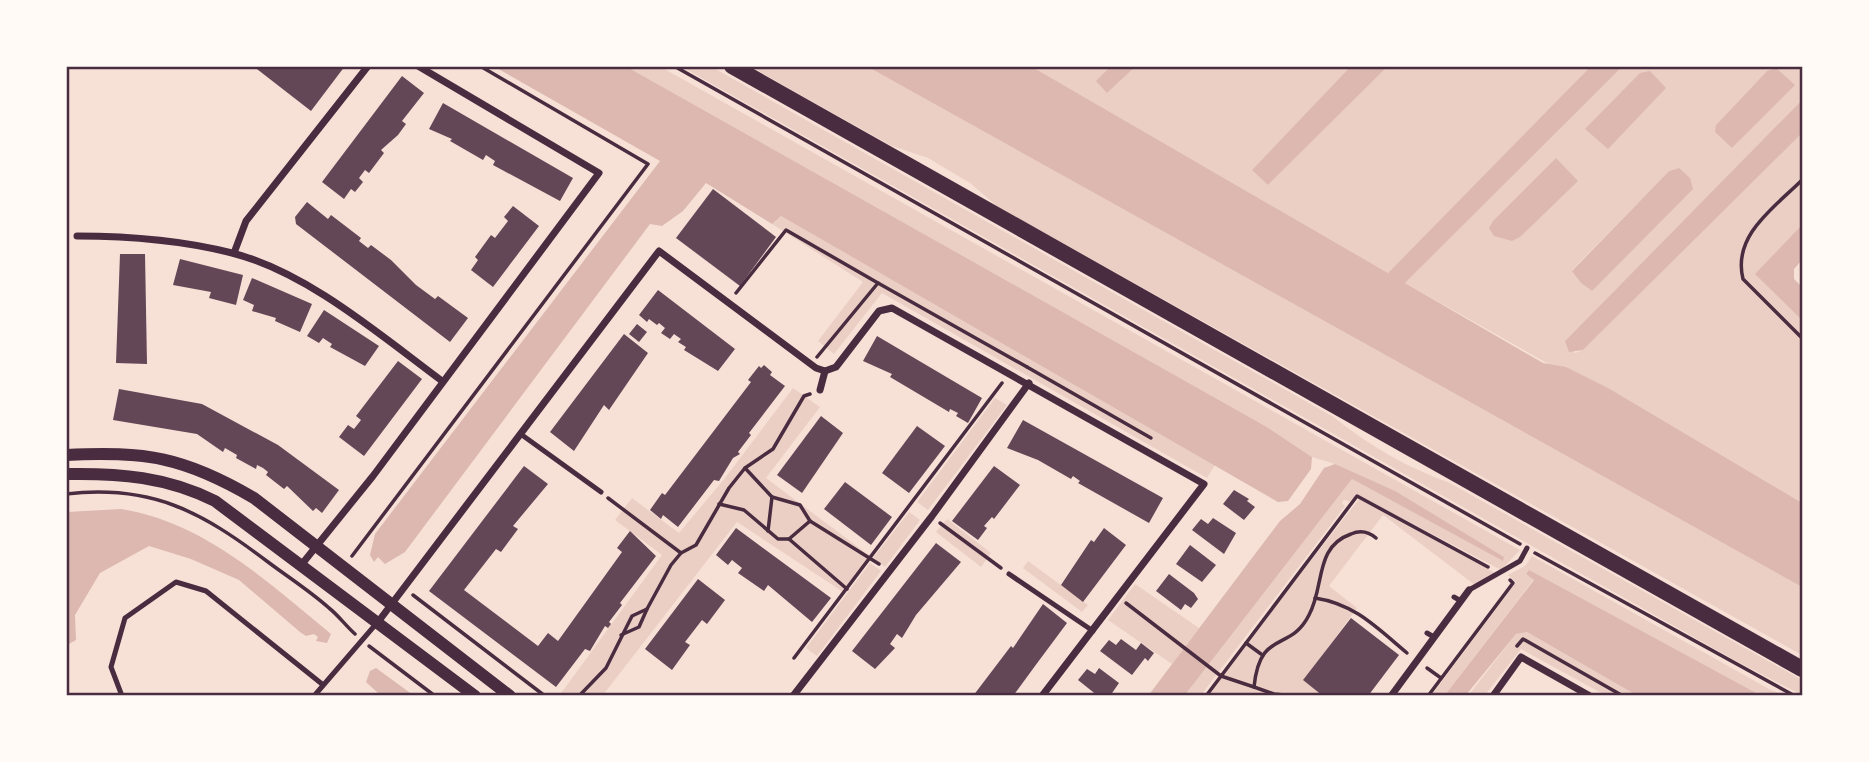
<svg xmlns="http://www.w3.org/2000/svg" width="1869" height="762" viewBox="0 0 1869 762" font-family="Merriweather,serif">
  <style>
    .green { fill: #ebcfc5; fill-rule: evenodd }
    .water { fill: #dcb8b0 }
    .building { fill: #644757 }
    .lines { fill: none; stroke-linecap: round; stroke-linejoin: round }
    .path { stroke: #4a2c40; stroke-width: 3.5 }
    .service { stroke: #4a2c40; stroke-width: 5 }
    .minor { stroke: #4a2c40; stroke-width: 7 }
    .tertiary { stroke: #4a2c40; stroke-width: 12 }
    .primary { stroke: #4a2c40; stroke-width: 16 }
    .neatline { fill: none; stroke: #4a2c40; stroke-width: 2.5 }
  </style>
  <rect width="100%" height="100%" fill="#f7e1d7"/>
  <g class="green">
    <polygon points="627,67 661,67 1520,550 1501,570 1356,494 1350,502 1344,500 1342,503 1345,506 1201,695 1185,695 1352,479 1502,560 1504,557 1335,464 1312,457 1267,427"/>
    <path d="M 682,67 L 712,67 L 1332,416 C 1369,445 1405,467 1450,483 L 1802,680 L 1802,695 L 1738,662 Z"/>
    <polygon points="751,67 868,67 1802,587 1802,655 998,207 970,183 928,158 892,146"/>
    <polygon points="1012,67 1128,67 1107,93 1135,67 1350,67 1253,169 1268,185 1387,67 1590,67 1388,273 1093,103"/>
    <path d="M 1622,67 L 1802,67 L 1802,100 L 1565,341 L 1575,353 L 1583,350 L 1802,131 L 1802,248 L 1775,275 L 1802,303 L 1802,507 L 1405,283 ZM 1767,71 L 1794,85 L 1732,148 L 1716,125 ZM 1679,168 L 1592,291 L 1581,283 L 1572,270 L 1669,171 Z"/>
    <polygon points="781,216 1215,465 1207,478 882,293 834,354 818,341 863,282 772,224"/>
    <polygon points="793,388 820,407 766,478 870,556 843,592 737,522 603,695 559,696 662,555 615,520 632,498 679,533 725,478"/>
    <polygon points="995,398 1007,405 928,510 917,502"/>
    <polygon points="1359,499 1495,573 1475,585 1383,515 1329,586 1357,608 1304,680 1323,695 1219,696 1209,691"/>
    <polygon points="909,512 920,520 885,567 873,558"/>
    <polygon points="947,519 991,553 981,567 936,532"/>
    <polygon points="1532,556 1771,690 1784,695 1760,695 1529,571 1526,574 1534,579 1445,695 1431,696 1516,582 1508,575 1525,566"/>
    <polygon points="1028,561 1088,605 1082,612 1023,568"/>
    <polygon points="870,563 881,571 817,656 806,648"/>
    <polygon points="1135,584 1199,628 1172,664 1108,620"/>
    <polygon points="1527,632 1636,695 1605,695 1521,649 1485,695 1468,696 1516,634"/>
  </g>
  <g class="water">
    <polygon points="1111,66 1135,67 1107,93 1096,81"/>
    <polygon points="495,67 627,67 1267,427 1312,457 1311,469 1288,501 1278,502 781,216 772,224 706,183 683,211 662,226 650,224 405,552 385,564 378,557 374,562 370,555 375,534 660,161"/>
    <polygon points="868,67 1032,67 1388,273 1590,67 1622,67 1405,283 1543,363 1566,367 1608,388 1802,503 1802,587"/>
    <polygon points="1350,67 1387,67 1268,185 1252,170"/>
    <polygon points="1776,68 1795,85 1732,148 1715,132 1716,125 1767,71"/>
    <polygon points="1650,71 1666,88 1608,149 1585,129 1640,73"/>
    <polygon points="1802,100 1802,133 1590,343 1583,350 1569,352 1565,341"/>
    <polygon points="1556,158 1578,181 1520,237 1512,241 1494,236 1489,228 1493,221"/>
    <polygon points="1679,168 1690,178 1693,189 1592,291 1581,283 1572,271 1669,171"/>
    <polygon points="1802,225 1802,260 1794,269 1794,279 1802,287 1802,320 1755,274"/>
    <polygon points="1335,464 1395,491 1504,557 1503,561 1352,479 1185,695 1148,696 1280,521 1300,504 1324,468"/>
    <path d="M 121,509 C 204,522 268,582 331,634 L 327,643 L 316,641 L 318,637 L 314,634 L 306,636 L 300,632 L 239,580 L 191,559 L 149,546 L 100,573 L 75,615 L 76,640 L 67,645 L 67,512 Z"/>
    <polygon points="1529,570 1760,695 1636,695 1527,632 1516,634 1466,695 1445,695 1534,580 1526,574"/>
    <polygon points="376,668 413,695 380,695 366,682 370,671"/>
  </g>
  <g class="building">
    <polygon points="253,66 345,66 311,111"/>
    <polygon points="402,76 424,93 402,121 406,124 398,135 381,150 384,153 369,173 365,170 359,178 363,182 355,192 351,189 344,199 322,182"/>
    <polygon points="443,103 573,178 560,201 493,165 495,161 486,155 483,160 450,141 452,139 429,129"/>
    <polygon points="713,189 776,237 740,286 676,238"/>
    <polygon points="307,202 328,219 331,215 361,238 359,241 368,248 371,245 391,260 416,285 435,299 438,296 468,318 450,342 296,224 295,217"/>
    <polygon points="513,206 539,226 493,287 471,270 478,260 475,257 491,235 495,238 508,221 504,217"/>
    <polygon points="120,254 145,254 147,364 116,363"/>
    <polygon points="180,259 243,275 236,305 209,298 211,292 173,285"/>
    <polygon points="252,278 312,304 300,332 275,321 276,318 252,311 254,305 243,300"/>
    <polygon points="658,290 735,349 718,371 684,350 686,347 678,342 681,339 674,334 670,339 661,333 665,328 659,323 657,325 649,319 647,322 639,315"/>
    <polygon points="324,310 379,346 365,366 330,347 332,344 323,338 319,343 307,336"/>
    <polygon points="637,324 647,332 639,342 629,334"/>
    <polygon points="624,334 648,353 609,410 604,405 574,451 550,432"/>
    <polygon points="877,336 982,398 968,423 956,416 958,413 950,409 949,412 890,377 892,374 863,361"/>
    <polygon points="398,361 422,379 364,456 339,437 348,425 354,429 361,420 356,416"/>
    <polygon points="764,365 772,372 770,375 785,386 749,433 751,435 738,452 740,454 733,458 719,481 714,480 678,527 663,515 661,519 650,510 662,493 665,495 751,382 748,380 759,366 761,368"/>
    <polygon points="119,389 202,404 278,445 339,490 322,513 316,508 313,511 287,486 284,489 266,475 268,472 263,468 257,465 256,469 236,458 237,455 225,448 223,452 197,434 113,420"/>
    <polygon points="821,416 843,433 802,493 777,475"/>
    <polygon points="1023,420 1163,498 1149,523 1078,483 1080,481 1073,476 1071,479 1038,460 1007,448"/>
    <polygon points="917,426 945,446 909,493 882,473"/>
    <polygon points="524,466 548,484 513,526 518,529 501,552 496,549 464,590 538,646 548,633 558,641 622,552 617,548 630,531 656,556 620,603 622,605 609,622 611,624 608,628 605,626 590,651 585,649 556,687 429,591"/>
    <polygon points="994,466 1020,485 994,519 992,517 984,526 987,528 978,540 952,521"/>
    <polygon points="845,482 892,517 871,545 824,509"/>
    <polygon points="1234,490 1249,499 1247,501 1255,507 1244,520 1223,504"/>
    <polygon points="1213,518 1236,533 1224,554 1192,530 1201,519 1208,524"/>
    <polygon points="736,528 831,598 812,622 768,585 764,591 738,573 742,568 732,560 728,565 716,555"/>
    <polygon points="1104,528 1126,545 1083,602 1061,585 1091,540 1094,542"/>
    <polygon points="936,543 961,562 916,615 902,638 897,634 890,644 895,648 875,669 852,651"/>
    <polygon points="1190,545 1216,565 1202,582 1176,564"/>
    <polygon points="1169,574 1194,593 1198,599 1191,608 1185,604 1181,610 1156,591"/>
    <polygon points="698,579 725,600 707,624 702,620 685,642 690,645 672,670 645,649"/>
    <polygon points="1043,604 1067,623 1035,666 1013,696 973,696 1011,646 1013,648"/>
    <polygon points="1351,618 1399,655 1368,696 1323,696 1303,680"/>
    <polygon points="1121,639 1136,650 1141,643 1154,653 1148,661 1145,658 1132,675 1100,651 1109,640 1116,645"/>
    <polygon points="1099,668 1119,683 1110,696 1098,696 1078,680 1087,669 1095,674"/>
  </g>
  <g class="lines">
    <g class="path">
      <polyline points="674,66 1520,544"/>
      <path d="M 1802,180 C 1775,207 1732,235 1743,279 L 1802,338"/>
      <polyline points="736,293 786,230 878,283"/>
      <polyline points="817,357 878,283 1027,367"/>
      <polyline points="1027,367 1151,438"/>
      <polyline points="745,468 772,497 800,505 810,521 879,564"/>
      <path d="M 66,494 C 152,484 202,512 268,562 C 288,577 310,591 329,608 C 338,615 346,626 355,634"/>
      <polyline points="608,498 681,553"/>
      <polyline points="719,504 744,510 778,539 789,539 847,589"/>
      <polyline points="940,523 1001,568"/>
      <polyline points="768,531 772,497"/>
      <polyline points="789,539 810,521"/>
      <polyline points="1535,553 1795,696"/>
      <polyline points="352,556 648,164 480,66"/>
      <polyline points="413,595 545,696"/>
      <path d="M 1315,598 C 1355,604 1377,628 1407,653"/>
      <polyline points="1126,603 1221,676 1254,687"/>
      <polyline points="621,635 639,627 647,609"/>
      <polyline points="1246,643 1261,654"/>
      <polyline points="369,646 435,696"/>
      <polyline points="1517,646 1523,639 1623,696"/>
      <polyline points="794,658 1002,383"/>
      <polyline points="1427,668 1441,678"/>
      <polyline points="579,696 606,668 632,616 647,609 671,565 681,553 696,545 729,488 745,468 773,449 804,396 810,394"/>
      <polyline points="1206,696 1357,496 1488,567"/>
      <path d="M 1294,696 L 1274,694 L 1254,687 C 1260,628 1290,653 1309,615 C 1325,586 1314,547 1351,534 C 1360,530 1369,532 1376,538"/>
      <polyline points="1428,696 1513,583 1510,580"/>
    </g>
    <g class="service">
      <polyline points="522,435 601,492"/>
      <polyline points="1009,574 1093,631"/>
      <polyline points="1469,590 1520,561 1527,548"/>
      <polyline points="1454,597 1461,601"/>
      <polyline points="1427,633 1434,637"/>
      <polyline points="122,696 111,667 125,618 176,582 206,591 322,684"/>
      <polyline points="314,696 376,624"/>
    </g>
    <g class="minor">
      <path d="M 77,236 C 129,236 181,240 232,253 C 307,272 380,335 442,381"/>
      <polyline points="234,253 246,221 368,66"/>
      <polyline points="820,390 825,371"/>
      <polyline points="302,564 373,476 599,173 418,66"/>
      <polyline points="378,622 659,251 816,368 825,371 836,367 879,311 892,308 1204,484 1042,696"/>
      <polyline points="793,696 932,516 1029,383"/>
      <polyline points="1391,696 1469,590"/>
      <polyline points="1493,696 1521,657 1590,696"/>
    </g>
    <g class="tertiary">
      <path d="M 66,455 C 146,451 184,457 254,498 L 510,696"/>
      <path d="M 66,474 C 120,473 167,477 215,501 L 475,696"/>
    </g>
    <polyline class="primary" points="732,66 1802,669"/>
  </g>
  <rect width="1869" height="762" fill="none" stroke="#fffaf5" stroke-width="136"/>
  <rect x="68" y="68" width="1733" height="626" class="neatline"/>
</svg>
